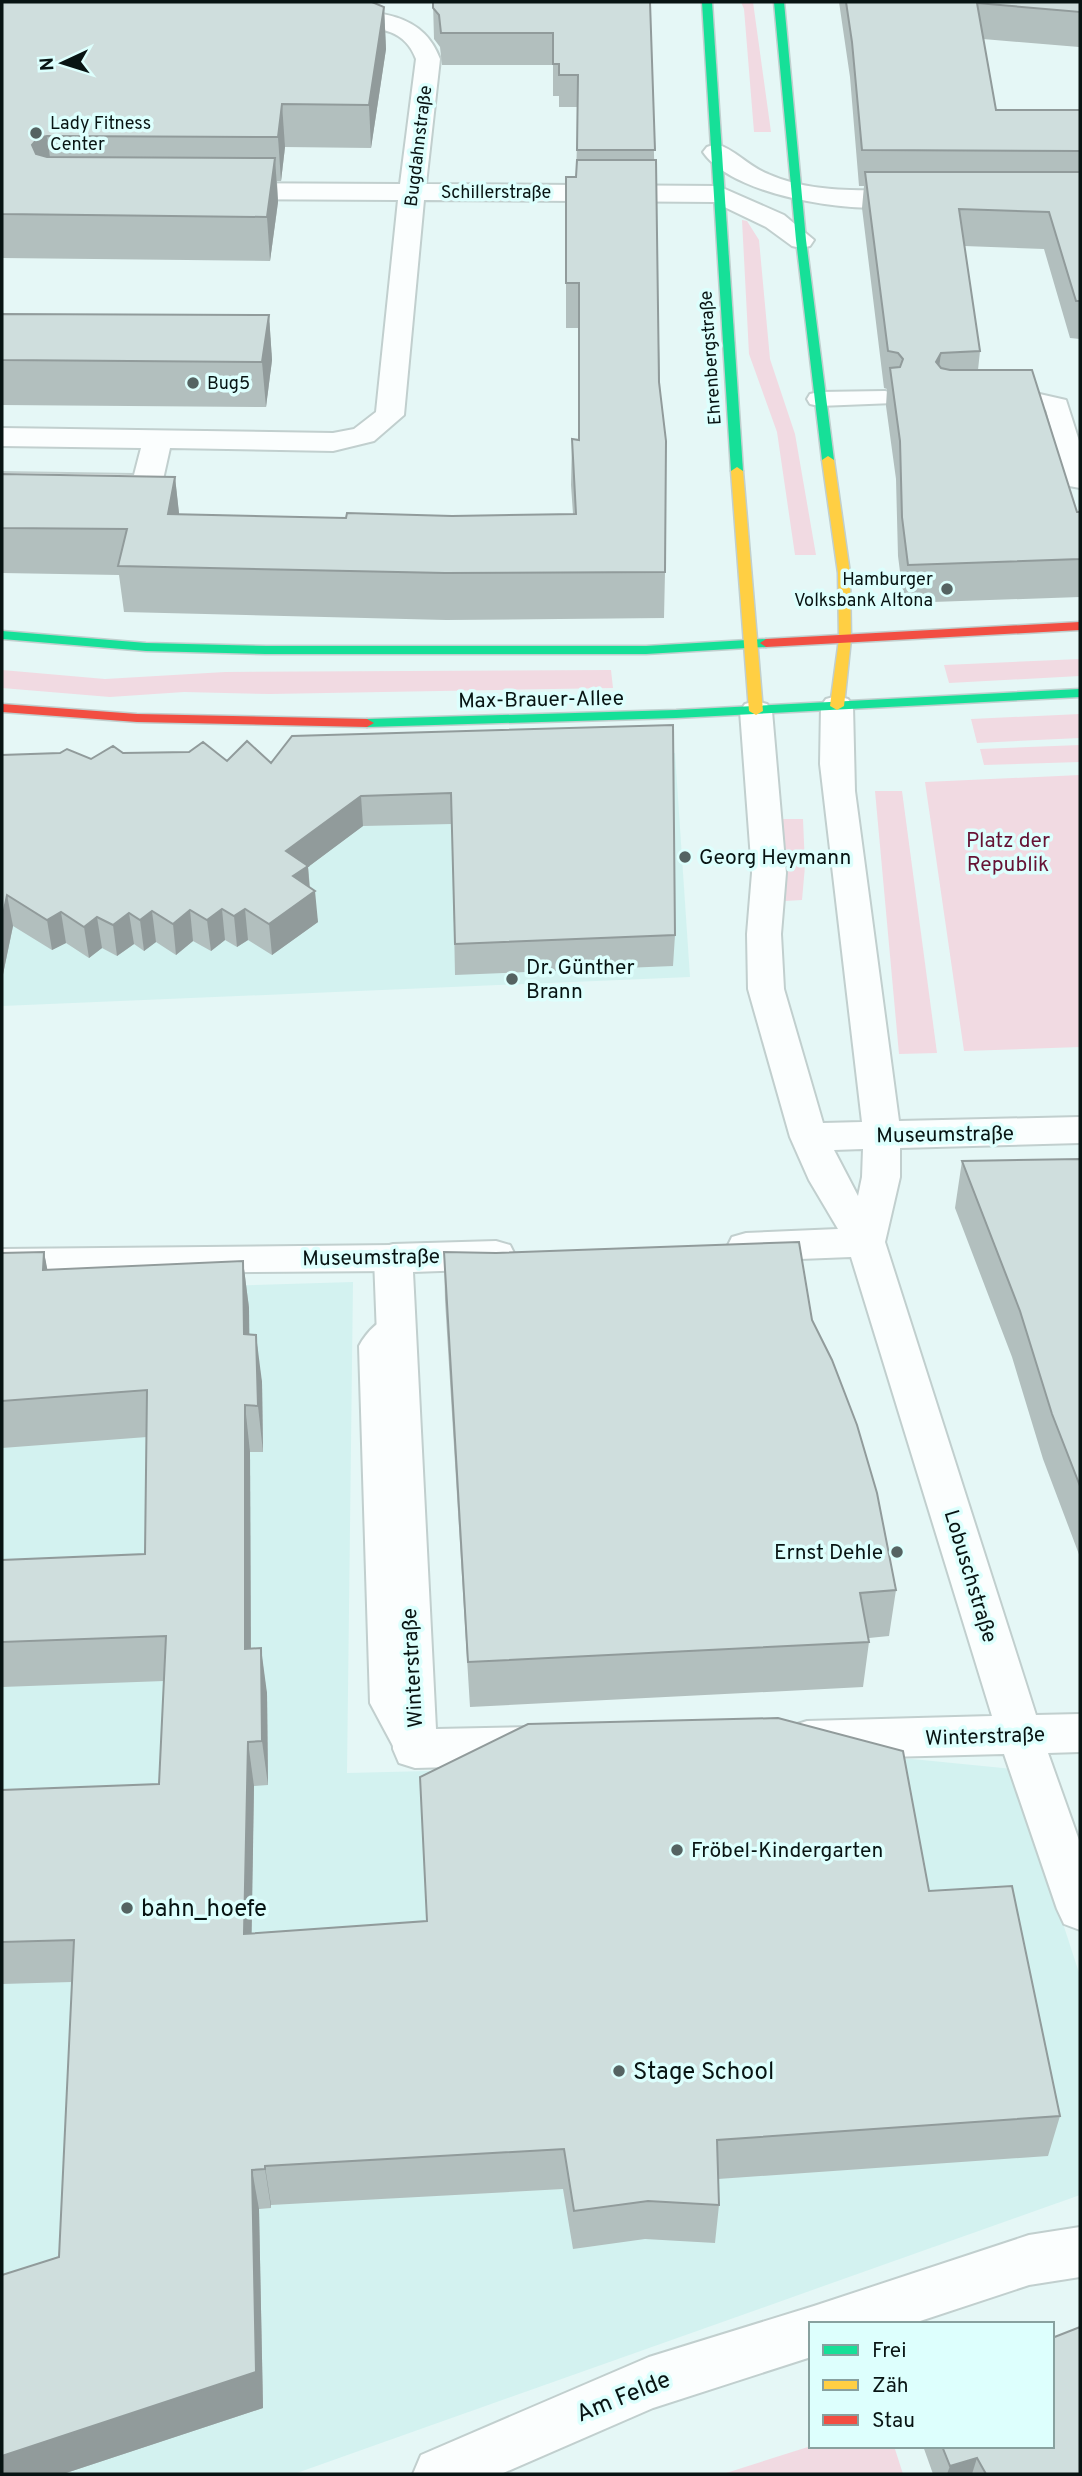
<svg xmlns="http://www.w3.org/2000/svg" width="1082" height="2476" viewBox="0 0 1082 2476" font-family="Overpass,sans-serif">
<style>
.built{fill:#d3f2f0}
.green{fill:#f1dae2}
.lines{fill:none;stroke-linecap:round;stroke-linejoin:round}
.lane-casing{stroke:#c1cfce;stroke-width:4}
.street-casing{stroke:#c1cfce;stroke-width:4}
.fast-casing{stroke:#c1cfce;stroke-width:3}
.slow-casing{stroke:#c1cfce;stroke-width:3}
.jam-casing{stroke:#c1cfce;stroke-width:3}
.lane{fill:#fbfefe;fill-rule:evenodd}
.street{fill:#fbfefe;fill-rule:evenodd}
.fast{fill:#16e098;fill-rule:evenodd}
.slow{fill:#ffcf43;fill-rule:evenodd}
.jam{fill:#f24e42;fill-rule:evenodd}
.wall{fill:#b2bfbe}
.shaded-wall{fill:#919b9b}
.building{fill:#cfdedd;stroke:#919b9b;stroke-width:2}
.poi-dot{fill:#556362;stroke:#ddfffd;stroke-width:2.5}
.labels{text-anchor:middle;stroke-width:7;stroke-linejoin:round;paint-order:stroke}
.far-poi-label{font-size:18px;fill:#081413;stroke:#ddfffd;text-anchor:start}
.far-street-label{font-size:18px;fill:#081413;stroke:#ddfffd}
.street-label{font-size:21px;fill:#081413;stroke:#ddfffd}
.park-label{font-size:21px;fill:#661234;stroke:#ddfffd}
.poi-label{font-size:21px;fill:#081413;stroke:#ddfffd;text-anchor:start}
.near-poi-label{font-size:24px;fill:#081413;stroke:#ddfffd;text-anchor:start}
.near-street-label{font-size:24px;fill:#081413;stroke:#ddfffd}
</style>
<rect width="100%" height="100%" fill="#e5f7f6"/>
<!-- built -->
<g class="built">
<path d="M675,753L690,977L2,1006V768Z"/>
<path d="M353,1282L347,1773L912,1759L1013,1769L1080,1976V2195L294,2474H2V1293Z"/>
</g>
<!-- green -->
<g class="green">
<path d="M741,2H753L771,132H754L744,9Z"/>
<path d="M742,220L747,221L759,240L770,359L795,434L816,555H795L777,432L749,354Z"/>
<path d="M1080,659V676L949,683L944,665Z"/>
<path d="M2,670L105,679L225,672L611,670L613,688L270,694L184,692L110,697L2,688Z"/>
<path d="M1080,714V738L977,743L971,719Z"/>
<path d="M1080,745V762L984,765L980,749Z"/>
<path d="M1080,775V1047L964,1051L925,782Z"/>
<path d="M875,791H902L937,1053L899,1054Z"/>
<path d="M779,819H803L805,866L802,900L785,901Z"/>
<path d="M811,2446H894L903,2474H723Z"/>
</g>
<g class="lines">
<defs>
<g id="lane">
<path d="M997,390H1022L1066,400L1080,444V488L1069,486L1065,481L1046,410L1022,404L988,402L985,397L988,392Z"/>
<path d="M885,391L894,393L897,398L894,403L819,406L810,404L807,399L810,394L819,392Z"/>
<path d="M393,1245L405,1249L410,1258L405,1267L393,1271L2,1274V1249Z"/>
<path d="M396,1314L408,1318L413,1327L408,1336L393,1350L408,1701L433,1747L428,1759L414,1764L400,1759L370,1703L359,1346C367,1331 380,1319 396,1314Z"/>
</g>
<g id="street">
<path d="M333,11C376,11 423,12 440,59L426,184L718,186L784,215L814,240L810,246L801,248L792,246L766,227L714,202L424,200L404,415L374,441L333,451L170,448L162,484L157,490L147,493L2,491V473L134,475L141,448L2,446V428L333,433L354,429L376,412L398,200L224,199L215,197L211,191L215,185L224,183L400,184L416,59C401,18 358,31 325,23L321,18L325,13Z"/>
<path d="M716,144C735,149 749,167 768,174C812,194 866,190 914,190L923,192L927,198L923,204C871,217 736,200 703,152L707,147Z"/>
<path d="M837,696L848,699L853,706L855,791L899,1121L1080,1117V1143L900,1148V1177L885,1242L1036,1715L1080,1714V1752L1048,1753L1080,1843V1930L1064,1924L1057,1909L1004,1754L807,1759L791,1754L785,1740L791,1726L807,1721L992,1716L851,1257L746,1261L732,1257L727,1247L732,1237L746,1233L838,1229L809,1180L790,1137L748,989L747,934L752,873L740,711L745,704L756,701L767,704L772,711L786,873L781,934L784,989L823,1123L862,1122L820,764L821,706L826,699ZM863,1149L862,1177L858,1196L834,1150Z"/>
<path d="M496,1241L510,1245L515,1255L510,1265L496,1269L413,1272L436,1729L533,1727L549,1732L555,1746L549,1760L533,1765L415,1768L399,1763L393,1749L374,1258L379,1248L393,1244Z"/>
<path d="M1080,2227V2277L1029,2285L911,2324H811V2357L653,2408L501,2474H413L421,2455L649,2357L814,2306L1029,2235Z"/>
</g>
<g id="fast">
<path d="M702,2H712L743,471L737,475L731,471Z"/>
<path d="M774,2H784L806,240L834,460L828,464L822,460L796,240Z"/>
<path d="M2,631L146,643L266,646H646L766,639L772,643L766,647L646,654H266L146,651L2,639Z"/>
<path d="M1080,689V697L676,718L367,727L360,723L367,719L676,710Z"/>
</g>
<g id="slow">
<path d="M828,456L834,460L850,573L851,639L844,706L837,710L830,706L839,639L838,573L822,460Z"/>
<path d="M737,467L743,471L763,711L756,715L749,711L731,471Z"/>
</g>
<g id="jam">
<path d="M1080,622V630L766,647L760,643L766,639Z"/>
<path d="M2,704L137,714L367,719L374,723L367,727L137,722L2,712Z"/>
</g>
</defs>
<!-- lane casing -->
<use href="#lane" class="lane-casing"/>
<!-- street casing -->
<use href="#street" class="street-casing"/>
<!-- fast casing -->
<use href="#fast" class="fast-casing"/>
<!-- slow casing -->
<use href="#slow" class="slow-casing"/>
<!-- jam casing -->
<use href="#jam" class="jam-casing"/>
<!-- lane -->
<use href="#lane" class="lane"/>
<!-- street -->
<use href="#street" class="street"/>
<!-- fast -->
<use href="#fast" class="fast"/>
<!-- slow -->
<use href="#slow" class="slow"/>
<!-- jam -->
<use href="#jam" class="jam"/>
</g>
<!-- wall -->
<g class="wall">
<path d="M2,2L384,7L386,49L371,148L285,147L281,181H277L278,202L270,261L2,258Z"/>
<path d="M433,2H650L665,572L664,618L446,620L124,612L119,575L2,573V474L175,477L179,514L346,518L573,514L571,485L572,439L579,440V328H566V177H576L578,107H559V96H553V65H442L440,47L434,39Z"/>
<path d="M839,2H1080V51L1079,47L983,39L996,110H1080V339L1070,338L1044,249L964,246L980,351L978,370L1077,512H1080V597L904,603L898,556L896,479L886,406L887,389L884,388L862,208L864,186H859L850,77Z"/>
<path d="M2,314L269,315L272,360L266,407L2,405Z"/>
<path d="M673,725L675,935L673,966L455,975L452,824L363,826L308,867L310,887L318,922L272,955L248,940L237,947L225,940L211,951L193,941L176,955L156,942L144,951L134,944L117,956L102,948L89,958L66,943L52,950L13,926L2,979V755L91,759L123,753L227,761L271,763Z"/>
<path d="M1080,1159V1557L1043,1459L1012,1357L955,1208L962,1161Z"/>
<path d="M44,1252L47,1270L243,1261L249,1308V1335L262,1382L263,1452H250L251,1649L267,1693L268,1785L254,1786L251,1933L929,1891L1060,2116L1048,2156L718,2179L719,2205L715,2243L645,2239L573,2249L563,2189L271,2205V2208L259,2209L263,2408L63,2474H2L59,2257L72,1982L2,1984V1790L159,1784L164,1681L2,1687V1560L145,1554L147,1437L2,1448V1253Z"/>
<path d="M444,1252L812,1320L896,1590L889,1636L869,1638V1642L863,1687L470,1707L445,1300Z"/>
<path d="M923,2446H1052L1080,2474H933Z"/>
</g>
<!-- shaded-wall -->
<g class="shaded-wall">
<path d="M384,7L386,49L371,148L369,105Z"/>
<path d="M282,104L285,147L281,181L278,137Z"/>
<path d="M47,136L53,179L43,181L32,145L38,138Z"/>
<path d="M275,158L278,202L270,261L267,217Z"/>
<path d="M269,315L272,360L266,407L262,362Z"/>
<path d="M941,353L936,390V362Z"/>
<path d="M175,477L180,522L168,514Z"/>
<path d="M361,796L363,826L308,867L310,894L315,891L318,922L272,955L269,924L286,851Z"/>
<path d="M7,895L13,926L2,979V920Z"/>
<path d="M222,909L225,940L211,951L207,920Z"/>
<path d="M245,909L248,940L237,947L234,916Z"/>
<path d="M190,910L193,941L176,955L173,924Z"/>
<path d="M152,911L156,942L144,951L140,920Z"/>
<path d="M61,912L66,943L52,950L47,920Z"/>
<path d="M129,913L134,944L117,956L113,925Z"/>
<path d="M97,917L102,948L89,958L84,927Z"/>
<path d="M44,1252L53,1299L43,1270Z"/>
<path d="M243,1261L249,1308L250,1381L244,1334Z"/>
<path d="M256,1335L262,1382L263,1452L258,1406Z"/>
<path d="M245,1405L250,1452L251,1694L245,1649Z"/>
<path d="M261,1648L267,1693L268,1785L262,1741Z"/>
<path d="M248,1742L254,1786L251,1976L244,1934Z"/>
<path d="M265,2166L271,2205V2208L265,2169Z"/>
<path d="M252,2170L259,2209L263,2408L63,2474H2V2456Z"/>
<path d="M977,2458L972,2474H947L950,2466Z"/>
</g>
<!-- building -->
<g class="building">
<path d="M2,2H372L384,7L369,105L282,104L278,137L47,136L38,138L32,145L36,154L47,157L275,158L267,217L2,214Z"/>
<path d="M433,2H650L655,150H577L578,75H559V64H553V33H441L439,15L433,8Z"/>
<path d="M846,2H1080V12L977,3L996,110H1080V151L862,150L852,42Z"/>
<path d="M577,160H656L659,382L666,441L665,572L445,573L118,566L127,529L2,528V474L175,477L168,514L346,518L347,513L452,516L576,514L572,439L579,440V283H566V177H576Z"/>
<path d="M865,172H1080V301H1076L1049,212L959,209L980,351L941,353L936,362L941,368L950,370H1032L1077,512H1080V559L908,565L902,517L900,441L890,368L900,367L903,359L898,353L888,351Z"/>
<path d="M2,314L269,315L262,362L2,360Z"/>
<path d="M673,725L675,935L455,944L451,793L361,796L286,851L308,866L293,876L315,891L269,924L245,909L234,916L222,909L207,920L190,910L173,924L152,911L140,920L129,913L113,925L97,917L84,927L61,912L47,920L7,895L2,920V755L60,753L67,749L91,759L113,746L123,753L189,752L203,742L227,761L247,741L271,763L292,736Z"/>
<path d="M1080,1159V1486L1052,1414L1020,1311L962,1161Z"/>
<path d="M799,1242L812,1320L832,1360L857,1425L877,1493L896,1590L860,1593L869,1642L468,1662L444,1252L496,1253Z"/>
<path d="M44,1252L43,1270L243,1261L244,1334L256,1335L258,1406L245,1405V1649L261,1648L262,1741L248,1742L244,1934L427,1921L420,1777L528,1724L778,1718L903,1751L929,1891L1012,1886L1060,2116L717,2140L719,2205L648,2201L574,2211L564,2149L265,2166V2169L252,2170L256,2372L2,2456V2275L59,2257L74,1940L2,1942V1790L159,1784L166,1636L2,1642V1560L145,1554L147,1390L2,1401V1253Z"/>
<path d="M1080,2327V2474H986L977,2458L950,2466L942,2446H1052V2338Z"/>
</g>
<!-- markers -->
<g class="poi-dot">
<circle cx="36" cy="133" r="7"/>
<circle cx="193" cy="383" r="7"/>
<circle cx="947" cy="589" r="7"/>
<circle cx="685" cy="857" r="7"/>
<circle cx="512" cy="979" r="7"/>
<circle cx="897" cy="1552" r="7"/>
<circle cx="677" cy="1850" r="7"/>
<circle cx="127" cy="1908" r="7"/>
<circle cx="619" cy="2071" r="7"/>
</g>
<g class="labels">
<!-- far-poi labels -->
<g class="far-poi-label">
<text x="50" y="129">Lady Fitness<tspan x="50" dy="21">Center</tspan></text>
<text x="207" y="389">Bug5</text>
<text x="933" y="585" text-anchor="end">Hamburger<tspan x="933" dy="21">Volksbank Altona</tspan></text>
</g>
<!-- far-street labels -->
<g class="far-street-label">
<text transform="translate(418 146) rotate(-83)" y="6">Bugdahnstraße</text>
<text x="496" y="198">Schillerstraße</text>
<text transform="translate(710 358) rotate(-94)" y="6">Ehrenbergstraße</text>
</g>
<!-- street labels -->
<g class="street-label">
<text transform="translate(541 699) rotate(-1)" y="7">Max-Brauer-Allee</text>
<text transform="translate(945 1134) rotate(-1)" y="7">Museumstraße</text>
<text transform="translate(371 1257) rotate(-1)" y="7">Museumstraße</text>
<text transform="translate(971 1576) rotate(73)" y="7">Lobuschstraße</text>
<text transform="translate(412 1668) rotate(-93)" y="7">Winterstraße</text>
<text transform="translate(985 1736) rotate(-2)" y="7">Winterstraße</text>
</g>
<!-- park labels -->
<g class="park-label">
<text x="1008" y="847">Platz der<tspan x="1008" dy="24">Republik</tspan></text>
</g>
<!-- poi labels -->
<g class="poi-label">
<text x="699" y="864">Georg Heymann</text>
<text x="526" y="974">Dr. Günther<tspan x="526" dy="24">Brann</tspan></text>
<text x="883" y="1559" text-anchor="end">Ernst Dehle</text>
<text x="691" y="1857">Fröbel-Kindergarten</text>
</g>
<!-- near-poi labels -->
<g class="near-poi-label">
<text x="141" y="1916">bahn_hoefe</text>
<text x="633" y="2079">Stage School</text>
</g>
<!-- near-street labels -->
<g class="near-street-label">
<text transform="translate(623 2396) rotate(-22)" y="8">Am Felde</text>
</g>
</g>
<!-- border -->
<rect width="1082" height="2476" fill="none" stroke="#081413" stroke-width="7"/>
<!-- legend -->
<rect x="809" y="2322" width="245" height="126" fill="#ddfffd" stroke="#88a19f" stroke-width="2"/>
<rect x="823" y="2345" width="35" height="10" fill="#16e098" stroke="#88a19f" stroke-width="2"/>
<text x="872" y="2357" font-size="21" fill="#081413">Frei</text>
<rect x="823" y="2380" width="35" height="10" fill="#ffcf43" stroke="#88a19f" stroke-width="2"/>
<text x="872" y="2392" font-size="21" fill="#081413">Zäh</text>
<rect x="823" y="2415" width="35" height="10" fill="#f24e42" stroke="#88a19f" stroke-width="2"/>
<text x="872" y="2427" font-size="21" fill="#081413">Stau</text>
<!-- north arrow -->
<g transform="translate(63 63) rotate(266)" stroke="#ddfffd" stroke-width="5" paint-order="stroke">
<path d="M0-5L12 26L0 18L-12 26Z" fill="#081413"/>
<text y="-10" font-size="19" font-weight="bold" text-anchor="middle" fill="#081413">N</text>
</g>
</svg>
